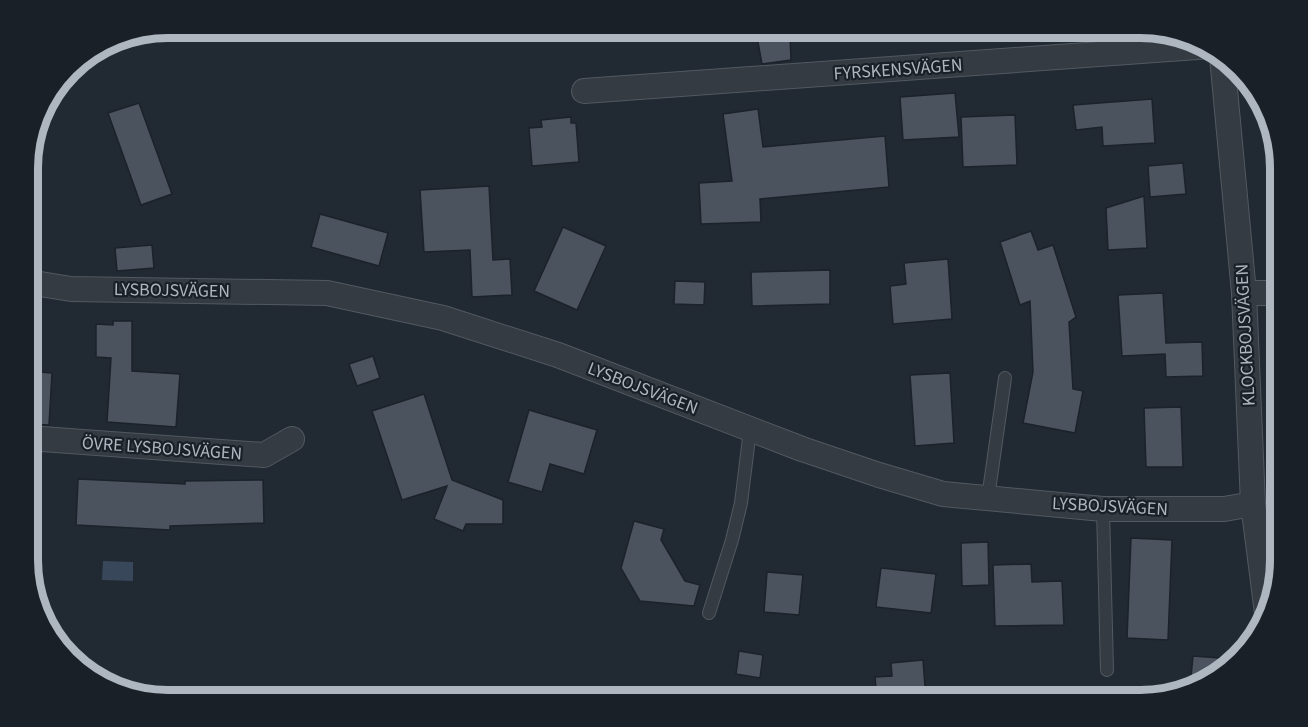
<svg xmlns="http://www.w3.org/2000/svg" width="1308" height="727" viewBox="0 0 1308 727" font-family="'Source Sans 3',sans-serif">
<style>
.green{fill:#293938}
.water{fill:#38475a}
.building{fill:#4a535e;stroke:#1c222a;stroke-width:1.5}
.lines{fill:none;stroke-linecap:round;stroke-linejoin:round}
.lane-casing{stroke:#525961;stroke-width:14}
.street-casing{stroke:#525961;stroke-width:26}
.lane{stroke:#343b43;stroke-width:12}
.street{stroke:#343b43;stroke-width:24}
.labels{text-anchor:middle;stroke-width:4.5;stroke-linejoin:round;paint-order:stroke}
.street-label{font-size:18px;fill:#aeb6c0;stroke:#1a2028}
.rim{fill:none;stroke:#aeb6c0;stroke-width:8}
</style>
<rect width="100%" height="100%" fill="#212932"/>
<!-- green -->
<path class="green" d="M1276,431L1281,434L1279,572L1274,543Z"/>
<!-- water -->
<path class="water" d="M103,561L133,562V581L102,580Z"/>
<!-- building -->
<g class="building">
<path d="M790,36L791,60L762,64L757,37Z"/>
<path d="M955,93L959,137L903,140L900,97Z"/>
<path d="M1152,99L1155,143L1103,146L1102,127L1076,130L1073,105Z"/>
<path d="M139,103L172,194L141,205L108,113Z"/>
<path d="M758,109L763,147L885,136L889,187L760,199L761,222L701,224L699,183L732,181L723,114Z"/>
<path d="M1015,115L1017,165L963,167L961,117Z"/>
<path d="M571,117V123H576L579,162L532,166L529,128L542,127L541,120Z"/>
<path d="M1183,163L1186,194L1150,197L1148,166Z"/>
<path d="M489,186L493,260L510,259L512,295L472,297L470,250L424,252L420,190Z"/>
<path d="M1144,196L1147,248L1108,250L1106,208Z"/>
<path d="M320,214L388,233L379,266L311,247Z"/>
<path d="M563,227L606,246L577,310L534,291Z"/>
<path d="M1031,231L1038,250L1053,245L1076,317L1069,322L1073,389L1083,391L1075,433L1023,423L1033,372L1030,301L1020,305L1000,242Z"/>
<path d="M152,245L154,268L117,271L115,248Z"/>
<path d="M948,259L952,319L893,324L890,286L906,284L904,263Z"/>
<path d="M830,270V304L752,306L751,272Z"/>
<path d="M675,281L705,282L704,305L674,304Z"/>
<path d="M1163,293L1166,343L1202,342L1203,376L1166,377L1165,354L1122,356L1118,295Z"/>
<path d="M113,321H132V371L180,374L176,427L107,422L111,358L96,357V324L113,325Z"/>
<path d="M373,356L380,378L357,386L349,364Z"/>
<path d="M28,371L52,373L49,425L28,424Z"/>
<path d="M950,373L954,443L915,446L910,375Z"/>
<path d="M424,394L452,480L503,500V524H466L463,531L434,519L447,486L402,500L372,411Z"/>
<path d="M1181,407L1183,467H1146L1144,408Z"/>
<path d="M529,410L597,430L584,474L550,464L542,492L508,482Z"/>
<path d="M78,479L185,484V481L263,480L264,523L170,526V530L76,525Z"/>
<path d="M634,521L664,529L661,540L685,581L700,585L694,606L640,601L621,568Z"/>
<path d="M1131,538L1172,540L1168,640L1127,638Z"/>
<path d="M988,542L989,585L962,586L961,543Z"/>
<path d="M1031,564L1032,582L1062,581L1064,625L995,626L993,565Z"/>
<path d="M881,568L936,574L931,613L876,607Z"/>
<path d="M767,572L803,575L799,615L764,612Z"/>
<path d="M739,651L763,655L760,678L736,674Z"/>
<path d="M1193,656L1233,659L1211,681L1190,687Z"/>
<path d="M923,660L926,700H877L875,677L892,676L891,663Z"/>
</g>
<g class="lines">
<defs>
<g id="lane">
<path d="M988,498L1005,378"/>
<path d="M1103,509L1107,670"/>
<path d="M709,613L732,540L741,503L750,430"/>
</g>
<g id="street">
<path d="M1222,57L1244,293L1253,504L1267,613"/>
<path d="M584,91L1211,46"/>
<path d="M28,282L71,289L327,293L443,318L558,355L802,449L879,475L943,494L1103,509H1224L1253,504"/>
<path d="M1244,293H1281"/>
<path d="M28,438L264,455L292,439"/>
</g>
</defs>
<!-- lane casing -->
<use href="#lane" class="lane-casing"/>
<!-- street casing -->
<use href="#street" class="street-casing"/>
<!-- lane -->
<use href="#lane" class="lane"/>
<!-- street -->
<use href="#street" class="street"/>
</g>
<g class="labels">
<!-- street labels -->
<g class="street-label">
<text transform="translate(898 69) rotate(-4)" y="6">FYRSKENSVÄGEN</text>
<text transform="translate(172 290) rotate(1)" y="6">LYSBOJSVÄGEN</text>
<text transform="translate(1245 335) rotate(-93)" y="6">KLOCKBOJSVÄGEN</text>
<text transform="translate(643 388) rotate(21)" y="6">LYSBOJSVÄGEN</text>
<text transform="translate(162 448) rotate(4)" y="6">ÖVRE LYSBOJSVÄGEN</text>
<text transform="translate(1110 506) rotate(3)" y="6">LYSBOJSVÄGEN</text>
</g>
</g>
<!-- crop -->
<path d="M0 0H1308V727H0ZM168 38H1140A130 130 0 0 1 1270 168V560A130 130 0 0 1 1140 690H168A130 130 0 0 1 38 560V168A130 130 0 0 1 168 38Z" fill="#1a2028" fill-rule="evenodd"/>
<path class="rim" d="M168 38H1140A130 130 0 0 1 1270 168V560A130 130 0 0 1 1140 690H168A130 130 0 0 1 38 560V168A130 130 0 0 1 168 38Z"/>
</svg>
